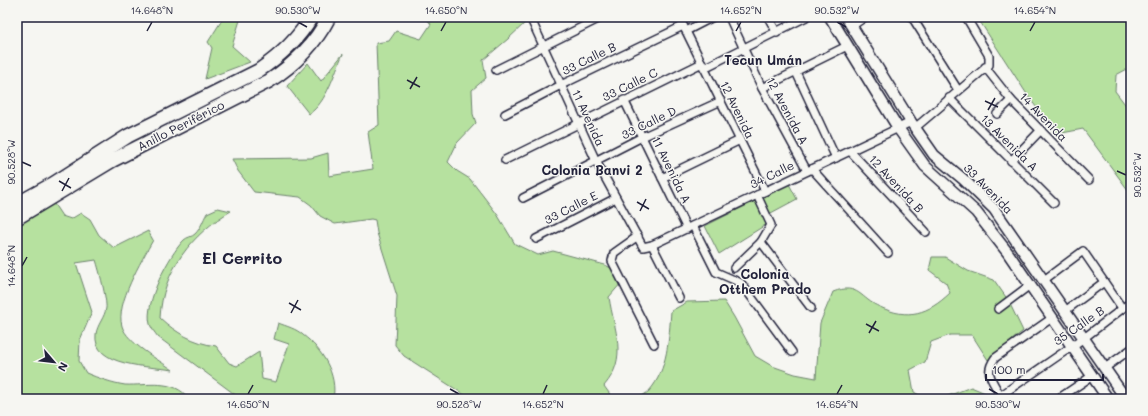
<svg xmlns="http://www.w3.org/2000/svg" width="1148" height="416" viewBox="0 0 1148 416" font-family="Mali,sans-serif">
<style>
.green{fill:#b6e19f;stroke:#6c826d}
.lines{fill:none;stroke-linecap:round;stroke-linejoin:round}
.street-casing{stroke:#22223b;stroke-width:10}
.secondary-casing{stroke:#22223b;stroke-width:13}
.highway-casing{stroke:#22223b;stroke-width:16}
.street{stroke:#f6f6f2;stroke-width:7}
.secondary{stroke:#f6f6f2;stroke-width:10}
.highway{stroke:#f6f6f2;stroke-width:13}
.ticks{fill:none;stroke:#22223b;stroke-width:1.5}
.labels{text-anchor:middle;stroke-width:3;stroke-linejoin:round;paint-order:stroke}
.street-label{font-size:12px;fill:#22223b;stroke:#f6f6f2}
.neighbourhood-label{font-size:13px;font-weight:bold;fill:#22223b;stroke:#f6f6f2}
.district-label{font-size:16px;font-weight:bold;fill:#22223b;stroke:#f6f6f2}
.neatline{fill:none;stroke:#22223b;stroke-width:1.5}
.ticks-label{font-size:10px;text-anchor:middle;fill:#22223b}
</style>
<rect width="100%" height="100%" fill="#f6f6f2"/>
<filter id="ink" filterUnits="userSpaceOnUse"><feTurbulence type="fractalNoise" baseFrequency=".025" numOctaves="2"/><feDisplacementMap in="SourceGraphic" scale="8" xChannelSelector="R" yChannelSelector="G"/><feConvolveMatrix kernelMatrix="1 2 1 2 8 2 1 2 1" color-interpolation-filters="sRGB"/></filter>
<g filter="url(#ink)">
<!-- green -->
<g class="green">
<path d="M221,17H241L232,46L250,62L205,79L212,48L208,42L222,20Z"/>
<path d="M425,17H521L525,23L508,39L483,60L486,78L472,90L473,114L476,123L457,143L448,162L457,171L470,179L497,214L515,244L538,255L553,251L605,265L621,273L622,282L609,297C614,331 629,357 604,386L612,397L618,399H471L404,356L395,345L397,296L377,233L375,220L371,219L335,224L320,216L311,205L300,197L254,192L238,171L232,159L311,158L328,153L329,176L373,169L368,132L379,125L376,43L389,41L396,31L421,39L431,24Z"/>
<path d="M977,17H1131V67L1116,75L1115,91L1131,112V194L1083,129L1057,134L1030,99Z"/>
<path d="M343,54C334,73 327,102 309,114L287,86L308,63L321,81Z"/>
<path d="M789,184L797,199L769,214L761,197Z"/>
<path d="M43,200L54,204L62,216L71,219L81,213L90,219L99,235L114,248L148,231L153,240C142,260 115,304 122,326C127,343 159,360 173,370C150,366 92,367 96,334C97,325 105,317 106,308C107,300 99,269 96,260L76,263L92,312L80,340L79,361L86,373C98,378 112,383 125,385C147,386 174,378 189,399H17V211Z"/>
<path d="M755,201L767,224L719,254L705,226Z"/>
<path d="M218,208L231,211C193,233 162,271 160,318C176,333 194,343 216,346L229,363L237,366L259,352L262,379L276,382L289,344L274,339L278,323C286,326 297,329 303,335C322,349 338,375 333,399H241L158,337C155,333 151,328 150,324C144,303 169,255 184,240C187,237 192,237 195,234C201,228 203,220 207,213Z"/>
<path d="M932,257H945L968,271L994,280L1008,300L1023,331L988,360L972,335H950L931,342L925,362L910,370L914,392L926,399H636C640,397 646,394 649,391C668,370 669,337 671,311L687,302L724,301L734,317L755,356L772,366L795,374L816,378L820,323L833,292C859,282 860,299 880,307C908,320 928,314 950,293L946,283L929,270Z"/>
<path d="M971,387L990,395L992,399H940Z"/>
</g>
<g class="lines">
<defs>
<g id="street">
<path d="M530,17L596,161L643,247L652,245L911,122"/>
<path d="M679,17L765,191"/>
<path d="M729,17L762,88L807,171"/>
<path d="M768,17L777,33"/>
<path d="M912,17L958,90"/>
<path d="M852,26L865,17"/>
<path d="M686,31L713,17"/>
<path d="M985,67L1011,100L1089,180"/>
<path d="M704,68L806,17"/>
<path d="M496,70L602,17"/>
<path d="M796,72L836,158"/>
<path d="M762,88L847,46"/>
<path d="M949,98L1054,203"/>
<path d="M624,100L687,229"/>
<path d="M505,114L561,85L683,26"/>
<path d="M997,114L1011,100"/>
<path d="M915,128L989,65V56L966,17"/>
<path d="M850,151L926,232"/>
<path d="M505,160L702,63"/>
<path d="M1011,161L1041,130"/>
<path d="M812,169L888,253"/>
<path d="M662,178L740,140"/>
<path d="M523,198L642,137L721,101"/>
<path d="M693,226L716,272L741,283L792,352"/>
<path d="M638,236L614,253L612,261L654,344"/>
<path d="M536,239L616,198"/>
<path d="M761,242L811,308"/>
<path d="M652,245L679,298"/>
<path d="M734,268L761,242L771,225L757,195"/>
<path d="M1044,280L1083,251L1122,308"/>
<path d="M998,309L1030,285"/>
<path d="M1065,311L1104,282"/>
<path d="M1105,368L1131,349"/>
<path d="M1000,396L1084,338L1131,302"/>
<path d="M1001,399C996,382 982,376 995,358L1052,318"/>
<path d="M1058,399L1092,376"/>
</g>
<g id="secondary">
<path d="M830,17L898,128L925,166L976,212L1008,253L1108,399"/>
<path d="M846,17L911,122L934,155L963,179L994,209L1126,399"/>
</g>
<g id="highway">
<path d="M17,204L53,184L128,136L258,71C280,56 298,40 311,17"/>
<path d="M17,218L113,160L269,81C294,65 315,44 329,17"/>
</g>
</defs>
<!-- street casing -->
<use href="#street" class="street-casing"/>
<!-- secondary casing -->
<use href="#secondary" class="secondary-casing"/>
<!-- highway casing -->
<use href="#highway" class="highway-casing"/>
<!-- street -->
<use href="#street" class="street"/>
<!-- secondary -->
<use href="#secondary" class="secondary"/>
<!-- highway -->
<use href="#highway" class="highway"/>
</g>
</g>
<!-- ticks -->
<path class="ticks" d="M298,22L307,27M837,22L846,27M147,31L152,22M441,31L446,22M736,31L741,22M1030,31L1035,22M407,80L420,87M410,89L417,77M985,101L998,107M988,110L995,98M22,162L31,166M1117,171L1126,175M59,181L71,188M62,191L69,178M637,202L649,209M640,211L646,199M22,266L27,257M289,303L301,310M291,313L298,300M866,324L879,331M869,333L876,321M450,389L459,394M989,389L998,394M248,394L253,385M543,394L547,385M837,394L842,385"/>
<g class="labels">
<!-- street labels -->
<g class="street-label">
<text transform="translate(589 59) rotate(-26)" y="4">33 Calle B</text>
<text transform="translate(630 85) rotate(-26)" y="4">33 Calle C</text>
<text transform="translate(737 110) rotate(64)" y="4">12 Avenida</text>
<text transform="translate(787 111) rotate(62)" y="4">12 Avenida A</text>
<text transform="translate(1043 117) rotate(46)" y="4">14 Avenida</text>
<text transform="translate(588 118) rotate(65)" y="4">11 Avenida</text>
<text transform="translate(649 123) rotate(-26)" y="4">33 Calle D</text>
<text transform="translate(181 126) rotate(-27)" y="4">Anillo Periférico</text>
<text transform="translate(1009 143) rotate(45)" y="4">13 Avenida A</text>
<text transform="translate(671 170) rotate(64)" y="4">11 Avenida A</text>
<text transform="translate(772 175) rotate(-26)" y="4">34 Calle</text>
<text transform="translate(896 184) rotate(47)" y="4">12 Avenida B</text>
<text transform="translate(988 189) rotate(46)" y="4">33 Avenida</text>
<text transform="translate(571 208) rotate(-27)" y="4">33 Calle E</text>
<text transform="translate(1079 326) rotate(-35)" y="4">35 Calle B</text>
</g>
<!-- neighbourhood labels -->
<g class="neighbourhood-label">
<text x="763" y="65">Tecun Umán</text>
<text x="592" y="175">Colonia Banvi 2</text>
<text x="765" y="279">Colonia<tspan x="765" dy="15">Otthem Prado</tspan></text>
</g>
<!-- district labels -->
<g class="district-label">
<text x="242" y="264">El Cerrito</text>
</g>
</g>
<!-- margin -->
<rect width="1148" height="416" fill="none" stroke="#f6f6f2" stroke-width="44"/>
<!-- north arrow -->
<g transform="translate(54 362) rotate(118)" stroke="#f6f6f2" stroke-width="3" paint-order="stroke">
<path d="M0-3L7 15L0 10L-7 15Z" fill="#22223b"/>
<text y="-6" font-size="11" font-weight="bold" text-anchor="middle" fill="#22223b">N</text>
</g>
<!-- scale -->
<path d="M986 374v6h117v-6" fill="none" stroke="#22223b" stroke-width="2"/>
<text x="992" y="374" font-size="12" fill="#22223b" stroke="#f6f6f2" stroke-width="3" paint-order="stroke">100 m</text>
<rect x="22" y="22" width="1104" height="372" class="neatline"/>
<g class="ticks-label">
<text x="152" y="14">14.648°N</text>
<text x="298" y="14">90.530°W</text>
<text x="446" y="14">14.650°N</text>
<text x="741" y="14">14.652°N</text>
<text x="837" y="14">90.532°W</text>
<text x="1035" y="14">14.654°N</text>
<text transform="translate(11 162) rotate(-90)" y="4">90.528°W</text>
<text transform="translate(1137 175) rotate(-90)" y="4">90.532°W</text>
<text transform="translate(11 266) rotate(-90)" y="4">14.648°N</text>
<text x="248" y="408">14.650°N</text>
<text x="459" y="408">90.528°W</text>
<text x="543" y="408">14.652°N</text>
<text x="837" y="408">14.654°N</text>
<text x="998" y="408">90.530°W</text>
</g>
</svg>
